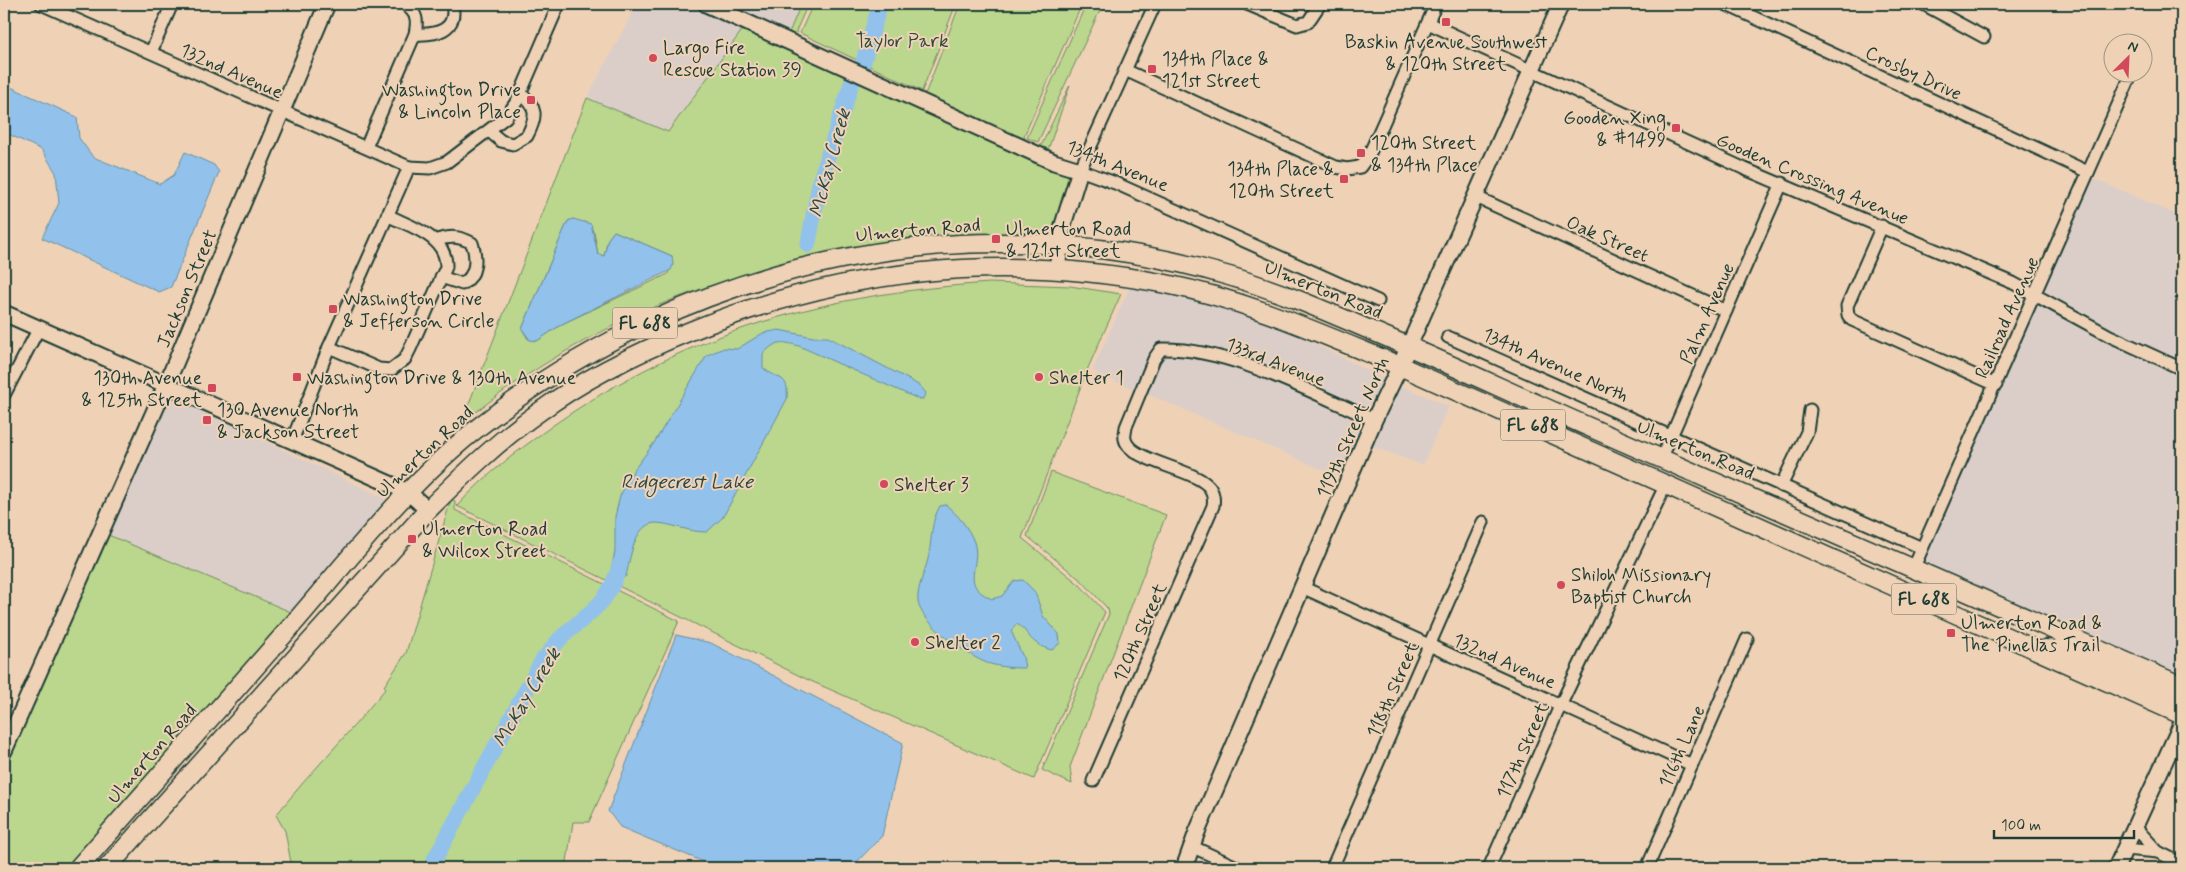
<svg xmlns="http://www.w3.org/2000/svg" width="2186" height="872" viewBox="0 0 2186 872" font-family="Mynerve,sans-serif">
<style>
.built{fill:#dbcec8}
.green{fill:#bbd68d;stroke:#6d8a60;fill-rule:evenodd}
.water{fill:#92c2eb;stroke:#648da2}
.lines{fill:none;stroke-linecap:round;stroke-linejoin:round}
.river{stroke:#92c2eb;stroke-width:16}
.street-casing{stroke:#1f3d34;stroke-width:15}
.secondary-casing{stroke:#1f3d34;stroke-width:19}
.primary-casing{stroke:#1f3d34;stroke-width:21}
.street{stroke:#efd2b6;stroke-width:11}
.secondary{stroke:#efd2b6;stroke-width:15}
.primary{stroke:#efd2b6;stroke-width:18}
.poi-dot{fill:#d1495b;stroke:#efd2b6;stroke-width:2}
.labels{text-anchor:middle;stroke-width:4;stroke-linejoin:round;paint-order:stroke}
.shield{fill:#efd2b6;stroke:#5d6a5b;stroke-width:1}
.shield-label{font-size:18px;font-weight:bold;fill:#1f3d34}
.park-label{font-size:19px;fill:#2f4c3d;stroke:#efd2b6}
.poi-label{font-size:19px;fill:#1f3d34;stroke:#efd2b6;text-anchor:start}
.street-label{font-size:19px;fill:#1f3d34;stroke:#efd2b6}
.water-label{font-size:20px;font-style:italic;fill:#2a4a46;stroke:#efd2b6}
</style>
<rect width="100%" height="100%" fill="#efd2b6"/>
<filter id="ink" filterUnits="userSpaceOnUse"><feTurbulence type="fractalNoise" baseFrequency=".02" numOctaves="2"/><feDisplacementMap in="SourceGraphic" scale="10" xChannelSelector="R" yChannelSelector="G"/><feConvolveMatrix kernelMatrix="1 2 1 2 8 2 1 2 1" color-interpolation-filters="sRGB"/></filter>
<g filter="url(#ink)">
<!-- built -->
<g class="built">
<path d="M637,4H693L784,45V47L743,30L668,132L587,98Z"/>
<path d="M719,4H801L788,35Z"/>
<path d="M2091,177L2182,217V363L2113,331L2042,292Z"/>
<path d="M1131,284L1165,290L1269,321L1388,380L1372,414L1226,354L1191,345L1160,342L1156,344L1136,390L1092,371Z"/>
<path d="M2037,302L2108,340L2182,375V680L1921,564Z"/>
<path d="M1163,354L1203,358L1223,364L1266,379L1367,423L1344,479L1145,393Z"/>
<path d="M1397,384L1449,406L1423,465L1370,446Z"/>
<path d="M170,396L387,499L291,612L106,534Z"/>
</g>
<!-- green -->
<g class="green">
<path d="M801,4H808L796,31L798,37L920,95L926,92L960,4H1082L1024,136L1026,142L1036,147L1042,144L1070,85L1047,153L788,35Z"/>
<path d="M813,4H956L922,91L800,33Z"/>
<path d="M1086,4H1103L1038,142L1027,138Z"/>
<path d="M743,29L1073,175L1057,234L1043,232C999,234 954,235 910,239C892,241 873,245 854,249C710,274 575,330 461,424L587,98L668,132ZM573,219L594,232L598,254L604,256L608,239L614,231L672,256L668,274L562,324L537,341L528,339L522,329L564,230L568,221Z"/>
<path d="M990,283L1070,286L1121,294L1088,368L1022,538L1080,585L1105,612L1034,779L804,678L457,506C486,474 520,449 555,424C690,330 828,293 990,283Z"/>
<path d="M1051,472L1166,515L1070,767L1072,784L1042,770L1109,614L1108,609L1083,582L1027,536Z"/>
<path d="M451,499L455,501V510L679,621L589,822H573L566,868H292L285,831L276,815C311,771 351,732 386,688L384,686L406,653Z"/>
<path d="M106,534L291,612L65,868H4V763Z"/>
</g>
<!-- water -->
<g class="water">
<path d="M4,84L77,117L79,138L93,157L160,184L174,175L185,152L214,165L219,172L171,287L159,292L42,238L59,203L56,173L42,150L4,132Z"/>
<path d="M573,219L591,224L598,254L604,256L608,239L614,231L672,256L673,265L671,270L562,324L537,341L530,340L522,329L564,230L568,221Z"/>
<path d="M779,330L813,337H828L906,378L920,386L926,393L922,400L916,398L799,346C781,341 777,340 763,354V368C779,381 789,374 787,399L723,517L707,532C688,532 673,524 657,523C634,522 630,560 626,576L614,584L610,574L615,552V517L620,496L633,471L654,443L707,355L724,348L737,349L763,333Z"/>
<path d="M946,505C957,514 969,528 974,542C982,567 958,584 992,599L1002,596L1014,581L1023,580L1035,592L1043,616L1059,634L1060,643L1052,650C1027,644 1029,629 1016,624L1011,631L1023,657L1025,668C1012,668 1000,667 987,663C968,656 921,623 918,602C916,588 927,568 929,554C932,537 931,521 940,506Z"/>
<path d="M676,635L711,643L903,743L882,836L851,868H718L620,827L608,811Z"/>
</g>
<g class="lines">
<!-- river -->
<g class="river">
<path d="M863,63L880,4"/>
<path d="M808,245L820,181L852,82"/>
<path d="M430,868L542,661C548,654 553,647 559,640C588,611 608,608 620,564"/>
</g>
<defs>
<g id="street">
<path d="M41,4L409,167"/>
<path d="M1155,4L1080,170L1115,183L1378,301"/>
<path d="M1247,4L1297,25L1308,22L1320,4"/>
<path d="M1725,4L2088,172"/>
<path d="M1923,4L1984,37"/>
<path d="M1428,23L1745,169L2013,283L2110,336L2182,369"/>
<path d="M415,34C436,35 458,31 452,4"/>
<path d="M151,52L172,4"/>
<path d="M1125,70L1336,167L1347,169L1360,167L1369,155L1436,4"/>
<path d="M489,131L501,141L513,144L527,136C537,117 538,107 520,93"/>
<path d="M366,147L415,34C418,19 417,14 405,4"/>
<path d="M1476,197L1726,311"/>
<path d="M1882,226L1847,306L1848,315L1852,320L1996,385"/>
<path d="M437,240C451,236 459,236 472,243C477,258 477,276 462,284L441,277"/>
<path d="M1448,337L1922,548"/>
<path d="M329,347L379,369L391,370L405,359L410,349L446,267C447,236 411,227 387,215"/>
<path d="M4,395L39,328"/>
<path d="M292,441L329,347L409,167L430,168L447,162L506,117L517,101L559,4"/>
<path d="M1662,457L1782,183"/>
<path d="M1781,486L1807,432L1810,410"/>
<path d="M1914,567L2129,80"/>
<path d="M1304,588L1692,765"/>
<path d="M1093,781L1213,506C1214,500 1214,494 1210,488C1196,468 1129,462 1125,439C1124,435 1126,430 1126,427L1154,359L1161,349C1229,347 1312,393 1374,420"/>
<path d="M2135,827L2158,852L2182,864"/>
<path d="M1193,847L1239,868"/>
<path d="M2125,849L2158,852"/>
<path d="M1332,868L1483,522"/>
<path d="M1489,868L1561,704L1666,484"/>
<path d="M1647,868L1747,639"/>
</g>
<g id="secondary">
<path d="M706,4L1054,162L1080,170L1063,225L1057,269"/>
<path d="M4,313L408,492L428,510"/>
<path d="M4,751L166,385L327,4"/>
<path d="M1184,868L1197,832L1374,420L1400,366L1561,4"/>
<path d="M2116,868L2182,723"/>
</g>
<g id="primary">
<path d="M2045,649C2059,650 2072,651 2086,657C2109,665 2162,698 2182,696"/>
<path d="M78,868C148,789 218,710 288,630C349,560 406,484 480,426C693,260 968,199 1229,276C1280,291 1328,312 1377,333C1448,363 1518,396 1589,427C1787,513 1985,599 2182,686"/>
<path d="M107,868L428,510C463,475 498,441 539,412C584,379 636,353 688,332C845,268 999,252 1166,284C1247,300 1324,335 1400,366L2182,715"/>
</g>
</defs>
<!-- street casing -->
<use href="#street" class="street-casing"/>
<!-- secondary casing -->
<use href="#secondary" class="secondary-casing"/>
<!-- primary casing -->
<use href="#primary" class="primary-casing"/>
<!-- street -->
<use href="#street" class="street"/>
<!-- secondary -->
<use href="#secondary" class="secondary"/>
<!-- primary -->
<use href="#primary" class="primary"/>
</g>
</g>
<!-- markers -->
<g class="poi-dot">
<rect x="1441" y="17" width="10" height="10" rx="2.5"/>
<circle cx="653" cy="58" r="5"/>
<rect x="1147" y="64" width="10" height="10" rx="2.5"/>
<rect x="526" y="95" width="10" height="10" rx="2.5"/>
<rect x="1671" y="123" width="10" height="10" rx="2.5"/>
<rect x="1356" y="148" width="10" height="10" rx="2.5"/>
<rect x="1339" y="174" width="10" height="10" rx="2.5"/>
<rect x="991" y="234" width="10" height="10" rx="2.5"/>
<rect x="328" y="304" width="10" height="10" rx="2.5"/>
<rect x="292" y="372" width="10" height="10" rx="2.5"/>
<circle cx="1039" cy="377" r="5"/>
<rect x="207" y="383" width="10" height="10" rx="2.5"/>
<rect x="202" y="415" width="10" height="10" rx="2.5"/>
<circle cx="884" cy="484" r="5"/>
<rect x="407" y="534" width="10" height="10" rx="2.5"/>
<circle cx="1561" cy="585" r="5"/>
<rect x="1946" y="628" width="10" height="10" rx="2.5"/>
<circle cx="915" cy="642" r="5"/>
</g>
<g class="labels">
<!-- shield labels -->
<g class="shield">
<rect x="612.5" y="307.5" width="65" height="31" rx="4"/>
<rect x="1500.5" y="409.5" width="65" height="31" rx="4"/>
<rect x="1891.5" y="583.5" width="65" height="31" rx="4"/>
</g>
<g class="shield-label">
<text x="645" y="329">FL 688</text>
<text x="1533" y="431">FL 688</text>
<text x="1924" y="605">FL 688</text>
</g>
<!-- park labels -->
<g class="park-label">
<text x="902" y="47">Taylor Park</text>
</g>
<!-- poi labels -->
<g class="poi-label">
<text x="1446" y="48" text-anchor="middle">Baskin Avenue Southwest<tspan x="1446" dy="22">&amp; 120th Street</tspan></text>
<text x="663" y="54">Largo Fire<tspan x="663" dy="22">Rescue Station 39</tspan></text>
<text x="1162" y="65">134th Place &amp;<tspan x="1162" dy="22">121st Street</tspan></text>
<text x="521" y="96" text-anchor="end">Washington Drive<tspan x="521" dy="22">&amp; Lincoln Place</tspan></text>
<text x="1666" y="124" text-anchor="end">Gooden Xing<tspan x="1666" dy="22">&amp; #1499</tspan></text>
<text x="1371" y="149">120th Street<tspan x="1371" dy="22">&amp; 134th Place</tspan></text>
<text x="1334" y="175" text-anchor="end">134th Place &amp;<tspan x="1334" dy="22">120th Street</tspan></text>
<text x="1006" y="235">Ulmerton Road<tspan x="1006" dy="22">&amp; 121st Street</tspan></text>
<text x="343" y="305">Washington Drive<tspan x="343" dy="22">&amp; Jefferson Circle</tspan></text>
<text x="202" y="384" text-anchor="end">130th Avenue<tspan x="202" dy="22">&amp; 125th Street</tspan></text>
<text x="307" y="384">Washington Drive &amp; 130th Avenue</text>
<text x="1049" y="384">Shelter 1</text>
<text x="217" y="416">130 Avenue North<tspan x="217" dy="22">&amp; Jackson Street</tspan></text>
<text x="894" y="491">Shelter 3</text>
<text x="422" y="535">Ulmerton Road<tspan x="422" dy="22">&amp; Wilcox Street</tspan></text>
<text x="1571" y="581">Shiloh Missionary<tspan x="1571" dy="22">Baptist Church</tspan></text>
<text x="1961" y="629">Ulmerton Road &amp;<tspan x="1961" dy="22">The Pinellas Trail</tspan></text>
<text x="925" y="649">Shelter 2</text>
</g>
<!-- street labels -->
<g class="street-label">
<text transform="translate(232 70) rotate(24)" y="7">132nd Avenue</text>
<text transform="translate(1914 72) rotate(25)" y="7">Crosby Drive</text>
<text transform="translate(1118 165) rotate(22)" y="7">134th Avenue</text>
<text transform="translate(1813 178) rotate(23)" y="7">Gooden Crossing Avenue</text>
<text transform="translate(918 229) rotate(-5)" y="7">Ulmerton Road</text>
<text transform="translate(1608 238) rotate(24)" y="7">Oak Street</text>
<text transform="translate(186 288) rotate(-67)" y="7">Jackson Street</text>
<text transform="translate(1324 289) rotate(22)" y="7">Ulmerton Road</text>
<text transform="translate(1706 313) rotate(-66)" y="7">Palm Avenue</text>
<text transform="translate(2006 317) rotate(-66)" y="7">Railroad Avenue</text>
<text transform="translate(1276 361) rotate(21)" y="7">133rd Avenue</text>
<text transform="translate(1556 364) rotate(24)" y="7">134th Avenue North</text>
<text transform="translate(1352 427) rotate(-66)" y="7">119th Street North</text>
<text transform="translate(1696 449) rotate(23)" y="7">Ulmerton Road</text>
<text transform="translate(424 451) rotate(-43)" y="7">Ulmerton Road</text>
<text transform="translate(1139 632) rotate(-66)" y="7">120th Street</text>
<text transform="translate(1505 660) rotate(24)" y="7">132nd Avenue</text>
<text transform="translate(1392 689) rotate(-66)" y="7">118th Street</text>
<text transform="translate(1681 746) rotate(-66)" y="7">116th Lane</text>
<text transform="translate(1522 750) rotate(-66)" y="7">117th Street</text>
<text transform="translate(151 753) rotate(-49)" y="7">Ulmerton Road</text>
</g>
<!-- water labels -->
<g class="water-label">
<text transform="translate(829 163) rotate(-75)" y="7">McKay Creek</text>
<text x="687" y="488">Ridgecrest Lake</text>
<text transform="translate(526 697) rotate(-59)" y="7">McKay Creek</text>
</g>
</g>
<!-- margin -->
<rect width="2186" height="872" fill="none" stroke="#efd2b6" stroke-width="20"/>
<rect x="10" y="10" width="2166" height="852" fill="none" stroke="#1f3d34" stroke-width="2" filter="url(#ink)"/>
<!-- north arrow -->
<g transform="translate(2128 58) rotate(24)"><circle r="24" fill="#efd2b6" stroke="#9c9682"/>
<path d="M0-4L9 19L0 12L-9 19Z" fill="#d1495b"/>
<text y="-8" font-size="14" font-weight="bold" text-anchor="middle" fill="#1f3d34">N</text>
</g>
<!-- scale -->
<path d="M1994 830v8h140v-8" fill="none" stroke="#1f3d34" stroke-width="2.5"/>
<text x="2001" y="830" font-size="15" fill="#1f3d34" stroke="#efd2b6" stroke-width="4" paint-order="stroke">100 m</text>
</svg>
